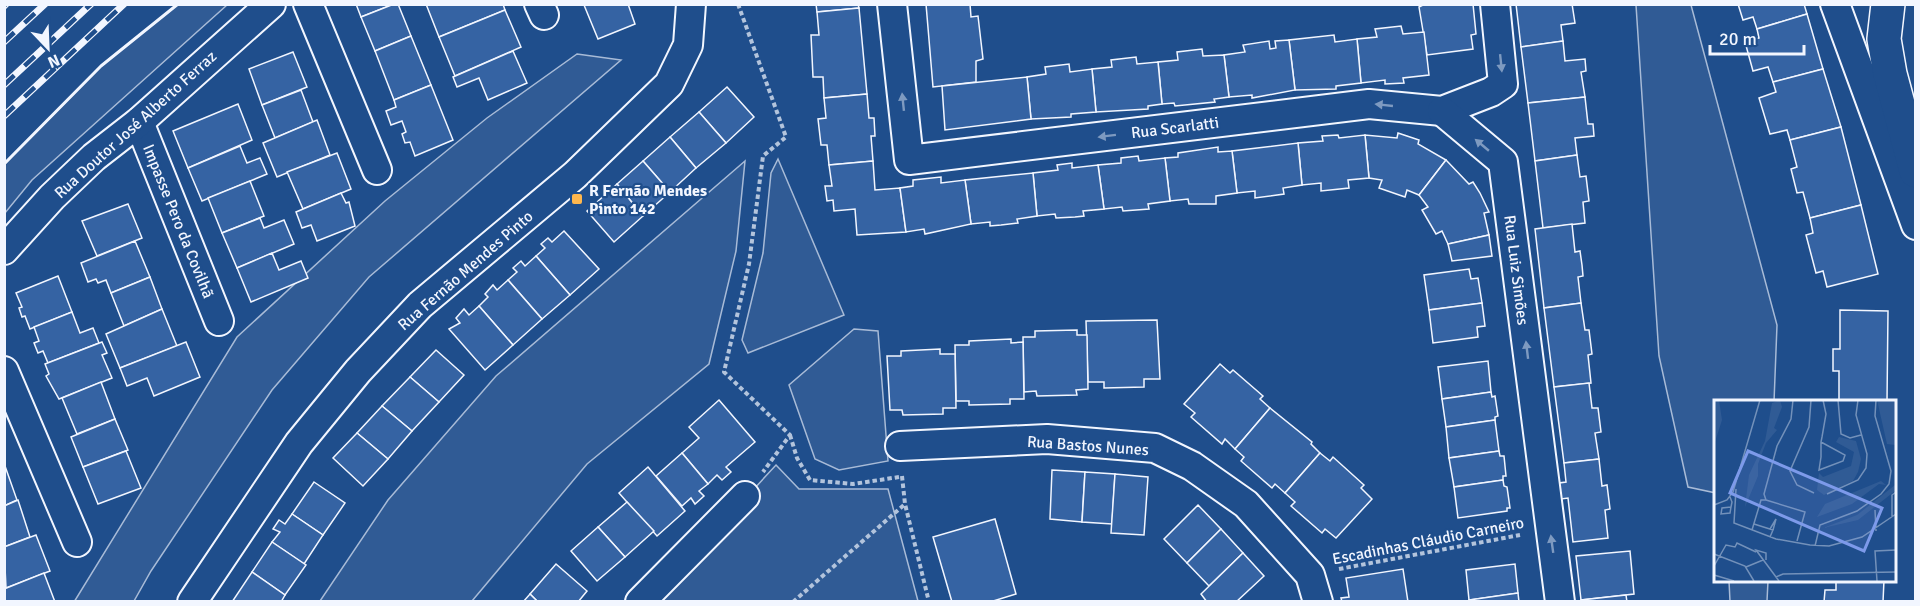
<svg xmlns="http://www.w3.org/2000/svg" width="1920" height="606" viewBox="0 0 1920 606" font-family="Signika,sans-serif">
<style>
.green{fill:#305b95;stroke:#a8bbd7;stroke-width:1.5}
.building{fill:#3563a3;stroke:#f2f6ff;stroke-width:1.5}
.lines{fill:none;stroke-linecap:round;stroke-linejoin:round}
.street-casing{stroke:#f2f6ff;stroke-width:32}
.primary-casing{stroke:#f2f6ff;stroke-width:36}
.path{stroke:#b3c4dc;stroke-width:4;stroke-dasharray:4.5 3;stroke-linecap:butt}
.street{stroke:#1f4e8c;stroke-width:28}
.primary{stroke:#1f4e8c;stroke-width:33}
.rail-casing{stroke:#f2f6ff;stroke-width:7}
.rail{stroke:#1f4e8c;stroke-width:4.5;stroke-dasharray:14;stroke-linecap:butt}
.wall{stroke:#f2f6ff;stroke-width:3}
.oneway{fill:#7e9ac0}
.poi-dot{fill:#ffb74d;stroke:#1f4e8c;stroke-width:2}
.labels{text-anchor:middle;stroke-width:4.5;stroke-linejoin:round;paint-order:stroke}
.street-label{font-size:16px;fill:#f2f6ff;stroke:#1f4e8c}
.poi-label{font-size:16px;font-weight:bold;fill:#f2f6ff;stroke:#1f4e8c;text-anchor:start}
.inset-road{fill:none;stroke:#7391ba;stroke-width:1.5}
.view{fill:#7d9aea;fill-opacity:0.15;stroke:#7d9aea;stroke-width:3}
.inset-edge{fill:none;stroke:#f2f6ff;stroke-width:3}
</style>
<rect width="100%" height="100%" fill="#1f4e8c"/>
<!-- green -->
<g class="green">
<path d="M178,4L227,5L32,180L5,213V164L101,66Z"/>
<path d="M1636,5H1691L1777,325L1774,402H1716V493L1688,487L1659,356Z"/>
<path d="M577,54L621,60L369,277L272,390L151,571L134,601L74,602L237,337L385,201L487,118Z"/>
<path d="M778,159L844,315L748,353L742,340L763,253L771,173Z"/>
<path d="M745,161L736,251L709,364L587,464L472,601H320L388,500L496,376Z"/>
<path d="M854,329L878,331L888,461L839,470L815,459L789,385Z"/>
<path d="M776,465L799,489H888L918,601L650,602Z"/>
<path d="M1729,581H1768L1767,601H1730Z"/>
</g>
<!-- building -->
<g class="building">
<path d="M356,4H394L361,17Z"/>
<path d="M394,4H398L411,36L375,51L361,17Z"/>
<path d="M426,4H503L505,10L439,37Z"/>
<path d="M628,4L635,24L598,39L584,5Z"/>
<path d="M816,4H858L859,8L817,12Z"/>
<path d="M926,4H970L971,17L978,16L983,59L976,61V82L933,87Z"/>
<path d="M1425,4H1473L1476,34L1471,35L1473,49L1427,55L1419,7Z"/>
<path d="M1516,4H1572L1575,23L1561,25L1563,41L1521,47Z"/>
<path d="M1738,4H1804L1807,14L1757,29L1753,17L1743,20Z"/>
<path d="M859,8L867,94L824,98L823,77H813L811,35H819L817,12Z"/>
<path d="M505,10L521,47L455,76L439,37Z"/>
<path d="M1807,14L1823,69L1773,82L1768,67L1753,71L1745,42L1759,38L1757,29Z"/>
<path d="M1401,26L1403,34L1424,32L1429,75L1403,78L1404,83L1385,84V80L1361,83L1357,39L1377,37L1375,29Z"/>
<path d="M1334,35L1335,42L1357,39L1361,83L1336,86V89L1295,90L1289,40Z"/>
<path d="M411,36L431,85L394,100L375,51Z"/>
<path d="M1289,40L1295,90L1252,98V95L1229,97L1224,55L1245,52L1243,45L1269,41L1270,49L1276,48L1275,41Z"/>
<path d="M1563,41L1565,61L1585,59L1586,71L1581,72L1585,97L1528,103L1521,47Z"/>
<path d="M1202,49L1203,56L1224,55L1229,97L1214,99L1215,102L1175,106L1174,103L1162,104L1158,62L1178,60L1177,52Z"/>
<path d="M513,51L527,83L488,100L479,78L457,87L453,77Z"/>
<path d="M293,52L307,87L262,105L249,69Z"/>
<path d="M1136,57L1137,64L1158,62L1162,104L1148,106V109L1096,112L1092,69L1112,67L1111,60Z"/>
<path d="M1069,64L1070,72L1092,69L1096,112L1071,114V117L1031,119L1027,77L1046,74L1045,67Z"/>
<path d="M1823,69L1841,127L1790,140L1787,130L1770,134L1759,98L1776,92L1773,82Z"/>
<path d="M1027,77L1031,119L945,130L942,86Z"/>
<path d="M431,85L453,140L415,156L410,142L405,143L402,134L406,132L402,121L391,125L386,111L396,107L394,100Z"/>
<path d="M727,87L754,117L726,143L699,112Z"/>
<path d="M301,90L313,122L275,138L262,105Z"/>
<path d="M867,94L869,118H874L875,136H871L873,161L829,165L827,145H821L818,119L826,118L824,98Z"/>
<path d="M1585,97L1588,124H1593L1594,136L1575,138L1577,155L1535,161L1528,103Z"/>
<path d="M238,104L252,140L188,168L173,131Z"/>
<path d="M699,112L726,143L696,168L670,137Z"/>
<path d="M317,120L330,155L277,177L263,143Z"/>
<path d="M1841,127L1861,205L1810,218L1803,192L1797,193L1791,169L1797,167L1790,140Z"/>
<path d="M1398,133L1419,140L1418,144L1446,160L1419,195L1407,190L1405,197L1379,188L1382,180L1369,178L1365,135L1397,138Z"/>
<path d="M1338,135L1339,138L1365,135L1369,178L1348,180L1349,188L1321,191V183L1302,185L1298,143L1323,141L1322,136Z"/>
<path d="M670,137L696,168L670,192L643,161Z"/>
<path d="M1298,143L1302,185L1283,188L1284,194L1255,198V191L1237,193L1232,151Z"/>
<path d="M240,146L247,163L260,158L267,174L202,201L188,168Z"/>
<path d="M1218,147V152L1232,151L1237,193L1216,196V204H1189L1188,199L1170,201L1165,158L1178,157V153Z"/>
<path d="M337,153L351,189L303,209L287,172Z"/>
<path d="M1577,155L1580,177L1586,176L1589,201L1583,202L1585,223L1543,228L1535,161Z"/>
<path d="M1138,156L1139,161L1165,158L1170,201L1148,204L1149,209L1123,211L1122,207L1104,209L1098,165L1121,163V158Z"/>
<path d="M1446,160L1469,184L1473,182L1480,193L1489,212L1484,213L1489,235L1448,244L1442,231L1436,234L1422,210L1428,207L1419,195Z"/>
<path d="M643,161L670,192L643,216L617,184Z"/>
<path d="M873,161L875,190L900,188L906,232L857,235L855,209L834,211L833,200L827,201L825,186H832L829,165Z"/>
<path d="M1072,163V168L1098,165L1104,209L1083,211L1084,216L1075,217L1056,218L1055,214L1037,216L1033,173L1058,170L1057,165Z"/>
<path d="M1033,173L1037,216L1017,219L1018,223L1001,225L990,226V222L971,224L965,180Z"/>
<path d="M941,177V183L965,180L971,224L925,234L924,229L906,232L900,188L913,186V180Z"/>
<path d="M250,181L264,216L222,233L208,198Z"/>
<path d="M617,184L643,216L614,242L587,211Z"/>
<path d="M341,193L346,203L349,202L355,226L317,241L311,225L302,228L296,212Z"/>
<path d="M128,204L142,238L97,256L82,221Z"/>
<path d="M1861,205L1878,274L1827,287L1823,271L1816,273L1806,235L1813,233L1810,218Z"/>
<path d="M260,218L264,228L284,220L294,244L237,268L222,233Z"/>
<path d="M1572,224L1575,252L1580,251L1582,265L1583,276L1578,277L1581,303L1544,308L1535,229Z"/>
<path d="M564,231L599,269L570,295L536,256L545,248L541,244L548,238L552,242Z"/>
<path d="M1489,235L1492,256L1452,261L1448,244Z"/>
<path d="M135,241L150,277L111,293L106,280L98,283L96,279L88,282L81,263Z"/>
<path d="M272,253L279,270L301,261L308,278L251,302L237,268Z"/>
<path d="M536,256L570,295L542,319L508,280L517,272L513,268L521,261L525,266Z"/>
<path d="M1469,269L1471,279L1478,278L1482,303L1429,310L1424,275Z"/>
<path d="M58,276L72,312L30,329L25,316L22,317L19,308L22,307L16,293Z"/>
<path d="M150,277L162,309L124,326L111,293Z"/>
<path d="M508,280L542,319L513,345L479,306L488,297L485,294L493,285L497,290Z"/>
<path d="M1482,303L1485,326L1477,327L1478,337L1433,343L1429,310Z"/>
<path d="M1581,303L1585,330H1589L1592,354L1588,355L1591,383L1554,387L1544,308Z"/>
<path d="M479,306L513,345L485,370L449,329L460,323L456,318L464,309L469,315Z"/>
<path d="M162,309L177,346L120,368L106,334Z"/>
<path d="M1840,310L1888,311L1887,402H1839V371H1833V349H1840Z"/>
<path d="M72,312L80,333L93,328L99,343L48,363L43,351L38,353L34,343L39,341L34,327Z"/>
<path d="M1157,320L1160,379H1144V387L1104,388V382H1088L1086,321Z"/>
<path d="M1077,330V335H1087L1088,389L1076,390L1077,395L1037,396L1036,391L1024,392L1023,337H1035V331Z"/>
<path d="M1011,339V343L1023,342L1024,399H1010V404L969,405V401H956L955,345H969V341Z"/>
<path d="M102,342L107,353L102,355L112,378L59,399L46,376L49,374L45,364Z"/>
<path d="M186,342L200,377L154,396L147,378L127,386L120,368Z"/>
<path d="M940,349V354H955L956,408H943V414L903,415L902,410H890L887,356H901V351Z"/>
<path d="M436,350L464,375L439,402L410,377Z"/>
<path d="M1488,361L1491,392L1442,399L1438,367Z"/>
<path d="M1220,364L1230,373L1233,370L1263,396L1260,399L1270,408L1235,449L1225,439L1222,444L1191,417L1195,413L1184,404Z"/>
<path d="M410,377L439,402L412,431L382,406Z"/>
<path d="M101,382L115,419L77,434L62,398Z"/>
<path d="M1589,383L1592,408H1598L1601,432L1595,433L1599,459L1564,463L1554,387Z"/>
<path d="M1491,392L1492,397L1495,396L1498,416L1495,417V420L1446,427L1442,399Z"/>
<path d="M719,400L755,442L726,467L731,472L722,480L717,475L708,484L682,453L699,438L689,427Z"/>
<path d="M382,406L412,431L388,459L357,433Z"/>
<path d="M1270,408L1312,442L1311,444L1320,453L1285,493L1275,484L1272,488L1241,461L1244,457L1235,449Z"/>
<path d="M115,419L128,450L83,467L71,437Z"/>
<path d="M1495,420L1499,451L1449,458L1446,427Z"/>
<path d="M357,433L388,459L363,486L333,458Z"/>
<path d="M126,451L141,488L98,504L83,467Z"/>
<path d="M1499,451L1500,456H1504L1506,476H1503V480L1454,487L1449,458Z"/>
<path d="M682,453L708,484L699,491L704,496L695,504L691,498L682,506L656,476Z"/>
<path d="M1320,453L1330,461L1333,457L1364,485L1361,488L1372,499L1336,538L1325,529L1322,533L1291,506L1295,502L1285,493Z"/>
<path d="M1599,459L1602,486L1607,485L1610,509L1605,510L1608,538L1573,542L1568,498L1561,499L1559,483L1566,482L1564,463Z"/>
<path d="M5,466L17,500L4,506V467Z"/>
<path d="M648,467L685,511L657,536L619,493Z"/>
<path d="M1052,470L1085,472L1082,522L1050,519Z"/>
<path d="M1085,472L1115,474L1112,524L1082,522Z"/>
<path d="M1115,474L1148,477L1144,535L1111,533Z"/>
<path d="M1503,480L1504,486L1507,487L1510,508H1507V511L1458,518L1454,487Z"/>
<path d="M314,482L345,503L323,535L292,514Z"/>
<path d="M18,500L30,537L4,547V506Z"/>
<path d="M627,502L654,531L625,557L598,527Z"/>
<path d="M1198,505L1221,529L1187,563L1164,539Z"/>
<path d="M292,514L323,535L304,564L272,542L280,532L273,529L279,520L285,524Z"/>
<path d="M995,519L1016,594L990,602H952L933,537Z"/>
<path d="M598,527L625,557L597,581L571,551Z"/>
<path d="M1221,529L1243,553L1209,586L1187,563Z"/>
<path d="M36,535L50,571L6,588L4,547Z"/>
<path d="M272,542L306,565L285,595L252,572Z"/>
<path d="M1630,551L1634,594L1581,600L1576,556Z"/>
<path d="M1243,553L1264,576L1236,602H1207L1201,594Z"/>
<path d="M556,564L587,591L578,602H538L530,594Z"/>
<path d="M1515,564L1518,593L1469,600L1466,570Z"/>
<path d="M1403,569L1408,602H1342L1341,598L1349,597L1346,578Z"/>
<path d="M252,572L285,595L281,602H232Z"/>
<path d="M44,573L55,602H4V589Z"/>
<path d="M1836,580H1884L1883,602H1824L1825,590H1836Z"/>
<path d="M1518,593L1519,602H1470L1469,600Z"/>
<path d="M530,594L538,602H523Z"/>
<path d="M1626,595L1627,602H1581V600Z"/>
</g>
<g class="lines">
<defs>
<g id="street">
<path d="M308,4L377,170"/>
<path d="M539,4L544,15"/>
<path d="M892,4L909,160L1369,104L1442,111L1491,92L1503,84L1495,4"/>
<path d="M1835,4L1916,225"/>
<path d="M1442,111L1503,162L1560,602"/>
<path d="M139,122L219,321"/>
<path d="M4,250L52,197L94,157L139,122L271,4"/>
<path d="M4,371L77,542"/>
<path d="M900,446L1047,439L1155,448L1192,466L1246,504L1310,575L1318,602"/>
<path d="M192,602L299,443L358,371L420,305L575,175L669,84L688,45L691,4"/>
<path d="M640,602L745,496"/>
</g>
<path id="primary" d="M1888,4L1884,39L1890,74L1916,171"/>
</defs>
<!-- street casing -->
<use href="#street" class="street-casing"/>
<!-- primary casing -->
<use href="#primary" class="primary-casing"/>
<!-- path -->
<g class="path">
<path d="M738,4L786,137L763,156L749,264L724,372L790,435L763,472"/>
<path d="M790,435L797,458L810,480L853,484L899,477"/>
<path d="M902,476L905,504L929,602"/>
<path d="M1339,569L1520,535"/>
<path d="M793,602L905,504"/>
</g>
<!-- street -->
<use href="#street" class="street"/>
<!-- primary -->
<use href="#primary" class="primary"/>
<defs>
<g id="rail">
<path d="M4,6L6,4"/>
<path d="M4,42L45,4"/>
<path d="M4,85L91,4"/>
<path d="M4,116L124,4"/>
</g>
</defs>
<!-- rail casing -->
<use href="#rail" class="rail-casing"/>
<!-- rail -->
<use href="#rail" class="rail"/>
<!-- wall -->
<path class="wall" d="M4,164L101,66L178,4"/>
</g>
<!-- one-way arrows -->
<defs><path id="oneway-solid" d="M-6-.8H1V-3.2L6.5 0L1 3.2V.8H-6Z" transform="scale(1.5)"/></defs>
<g class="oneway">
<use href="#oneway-solid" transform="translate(1501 63) rotate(84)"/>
<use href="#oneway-solid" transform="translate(903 102) rotate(-96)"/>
<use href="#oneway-solid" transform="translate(1384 105) rotate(-174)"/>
<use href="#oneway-solid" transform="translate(1107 136) rotate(173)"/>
<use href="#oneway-solid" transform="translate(1482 145) rotate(-140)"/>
<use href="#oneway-solid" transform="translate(1527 350) rotate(-97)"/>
<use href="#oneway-solid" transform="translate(1552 544) rotate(-98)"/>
</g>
<!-- markers -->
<rect class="poi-dot" x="571" y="193" width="12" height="12" rx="3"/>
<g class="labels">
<!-- street labels -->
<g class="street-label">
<text transform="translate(135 124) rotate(-42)" y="6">Rua Doutor José Alberto Ferraz</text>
<text transform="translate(1175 127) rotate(-7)" y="6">Rua Scarlatti</text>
<text transform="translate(179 221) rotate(68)" y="6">Impasse Pero da Covilhã</text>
<text transform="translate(465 270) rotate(-41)" y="6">Rua Fernão Mendes Pinto</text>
<text transform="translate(1517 270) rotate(83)" y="6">Rua Luiz Simões</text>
<text transform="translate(1088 445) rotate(4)" y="6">Rua Bastos Nunes</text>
<text transform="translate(1428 540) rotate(-11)" y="6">Escadinhas Cláudio Carneiro</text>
</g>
<!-- poi labels -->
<g class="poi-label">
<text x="589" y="196">R Fernão Mendes<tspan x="589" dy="18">Pinto 142</tspan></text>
</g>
</g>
<!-- overview -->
<g transform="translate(1714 400)">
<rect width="182" height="182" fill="#1f4e8c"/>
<path d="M0,0H5L8,20L0,45ZM66,0L68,7L60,28L63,30L52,43L44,64V76L31,107L35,75L51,41L58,3ZM163,0H181V45L173,44ZM125,37L142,41L147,59L144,72L139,81L110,95L103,90L105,73L109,77L137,66L140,52L122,42ZM167,81L172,85L165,84L138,104L103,117L111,104ZM181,85V91L144,120L109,128L143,115Z" fill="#305b95"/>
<path class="inset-road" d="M97,0L95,27L76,71L83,85L100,93M124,0L127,34L136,38L147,35M107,42L131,55L129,61L105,70L107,57V42L108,37L112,14L109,0M22,89L20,123L62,139L96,145L115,146L148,137L182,114M113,94L144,80L152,68L153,54L142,15L144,0M16,97L18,102L17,107L16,113L7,114L8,108L17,107M52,100L50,94L63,46L77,19L79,0M52,100L91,112L83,141M0,105L13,100L19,92L46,0M161,110L162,131M178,117V95L182,92M40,124L59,130L56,137M56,129L62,119L59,130M38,130L47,100H52M101,146L106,125L143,111L167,94L175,84L177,71L161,16L162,0M0,154L31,166L40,181M52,160V153L42,150L65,181M0,166L12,145L21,147L23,143L42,152M32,167L49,160M0,175L20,181M62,177L69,174L182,172M163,181L161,151L182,150"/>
<path class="view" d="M34,51L168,108L150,151L16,93Z"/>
<rect width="182" height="182" class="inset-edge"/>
</g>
<!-- border -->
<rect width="1920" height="606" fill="none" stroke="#f2f6ff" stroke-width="12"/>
<!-- north arrow -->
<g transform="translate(48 48) rotate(157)" stroke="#1f4e8c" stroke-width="4.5" paint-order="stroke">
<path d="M0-4.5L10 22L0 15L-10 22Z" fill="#f2f6ff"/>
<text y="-9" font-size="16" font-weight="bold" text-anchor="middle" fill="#f2f6ff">N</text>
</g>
<!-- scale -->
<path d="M1710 45v9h94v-9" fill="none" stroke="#f2f6ff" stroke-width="3"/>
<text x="1719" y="45" font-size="18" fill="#f2f6ff" stroke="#1f4e8c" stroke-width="4.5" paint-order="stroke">20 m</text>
</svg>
